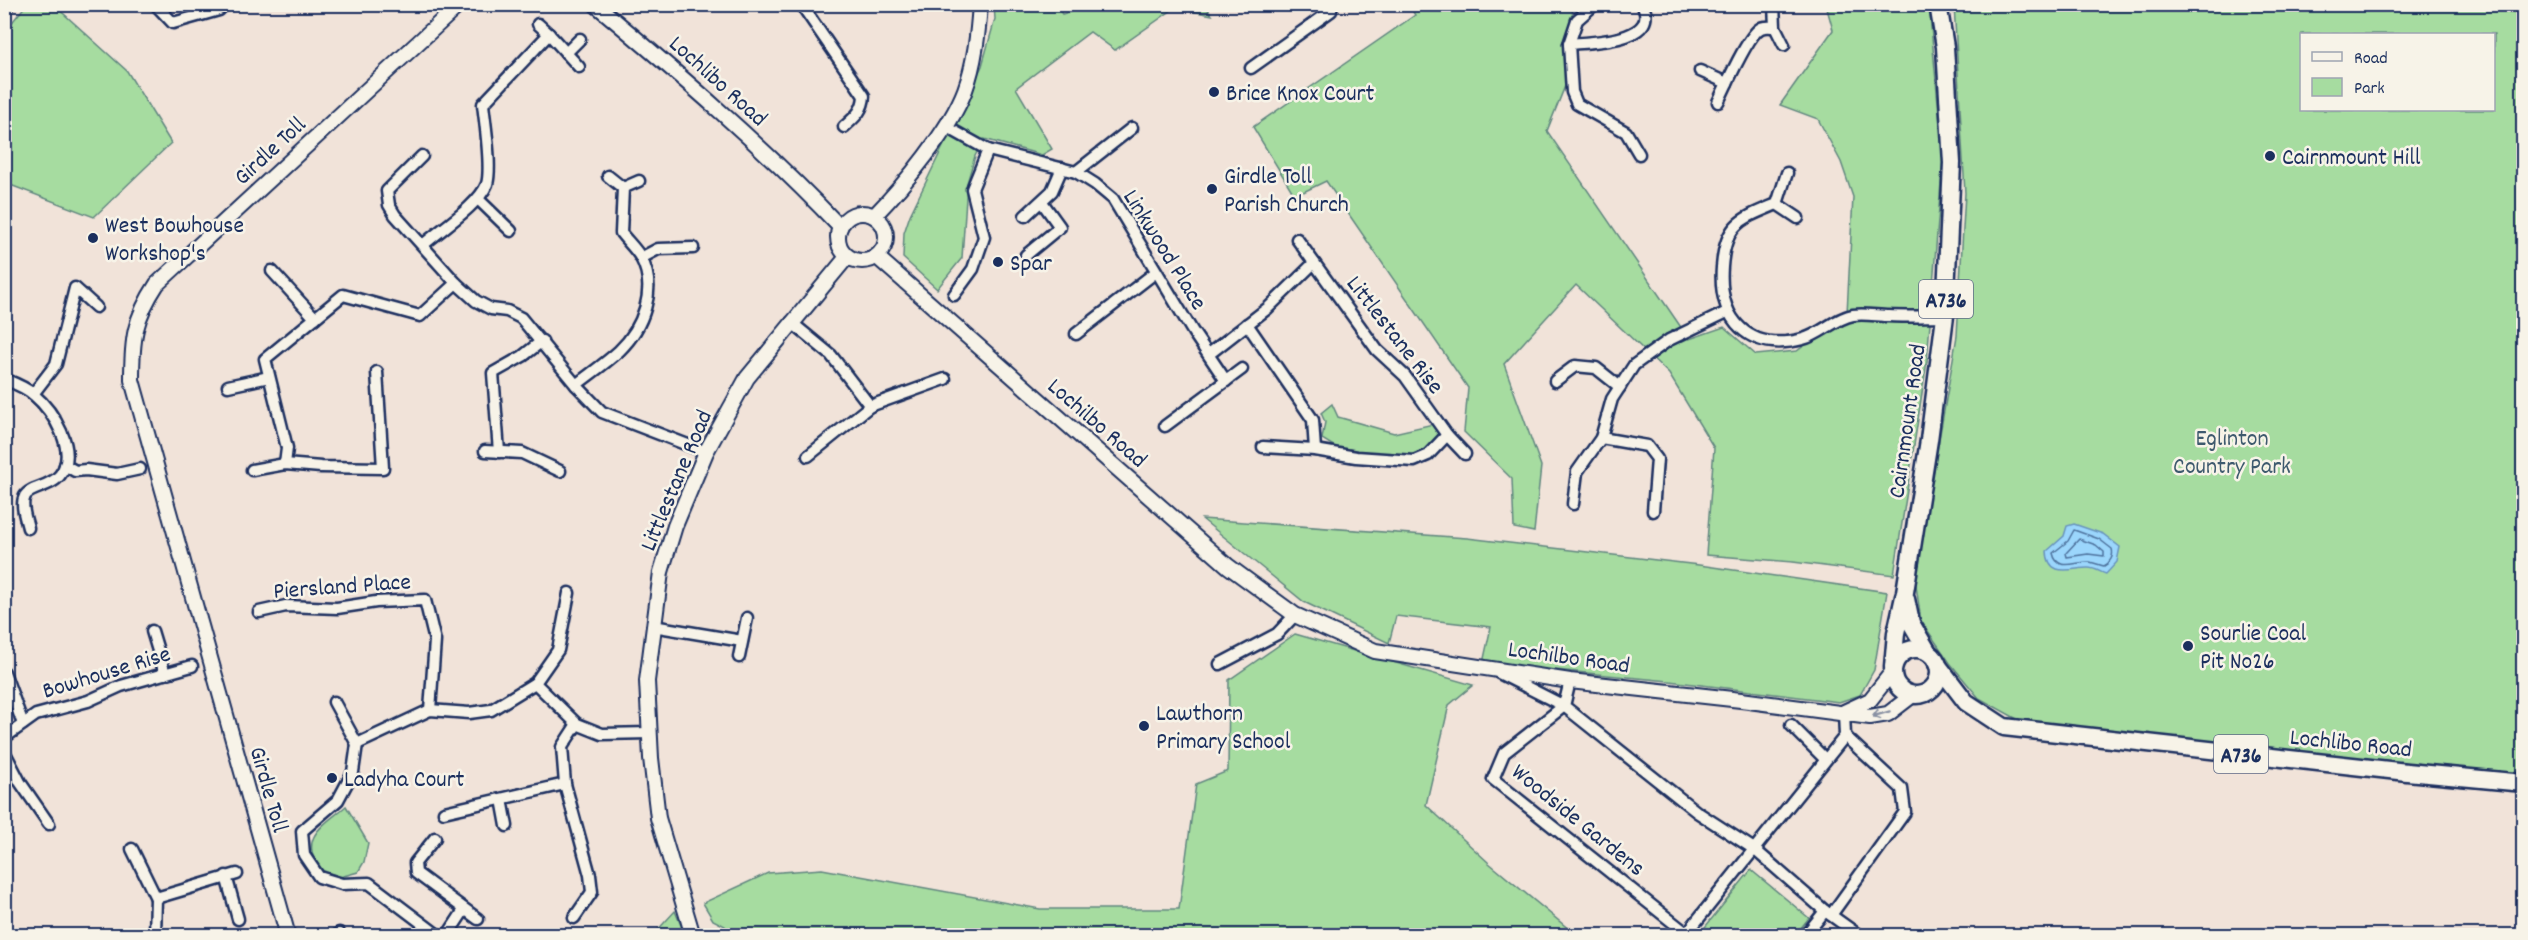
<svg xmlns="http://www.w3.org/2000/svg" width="2528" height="940" viewBox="0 0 2528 940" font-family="Dekko,sans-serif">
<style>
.green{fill:#a6dca0;stroke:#60867f;stroke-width:1.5;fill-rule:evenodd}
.water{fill:#9bd6fc;stroke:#6893bd;stroke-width:1.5}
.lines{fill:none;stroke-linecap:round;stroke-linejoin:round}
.shore{stroke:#4e729d;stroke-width:1.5}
.minor-casing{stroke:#1b2f5e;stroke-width:15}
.tertiary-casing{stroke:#1b2f5e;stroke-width:18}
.primary-casing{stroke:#1b2f5e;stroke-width:21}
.minor{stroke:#f7f3e8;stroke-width:10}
.tertiary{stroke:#f7f3e8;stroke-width:14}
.primary{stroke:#f7f3e8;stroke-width:16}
.oneway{stroke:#8991a3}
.poi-dot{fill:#1b2f5e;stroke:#f7f3e8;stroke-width:2}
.labels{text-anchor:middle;stroke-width:5;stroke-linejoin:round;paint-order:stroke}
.shield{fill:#f7f3e8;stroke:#5d6a87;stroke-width:1.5}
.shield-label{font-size:22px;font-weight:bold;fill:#1b2f5e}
.street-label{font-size:24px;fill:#1b2f5e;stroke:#f7f3e8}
.poi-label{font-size:24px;fill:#1b2f5e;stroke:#f7f3e8;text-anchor:start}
.park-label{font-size:24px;fill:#3e5a6e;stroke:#f7f3e8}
</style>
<rect width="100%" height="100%" fill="#f1e3d9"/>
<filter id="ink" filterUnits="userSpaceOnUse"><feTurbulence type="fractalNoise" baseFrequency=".0167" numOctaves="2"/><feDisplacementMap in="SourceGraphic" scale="12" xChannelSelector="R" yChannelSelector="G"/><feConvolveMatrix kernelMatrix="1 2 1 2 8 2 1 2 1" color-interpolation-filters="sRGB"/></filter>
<g filter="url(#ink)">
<!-- green -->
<g class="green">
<path d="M26,5H54L127,71L171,143L94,217L5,183V31Z"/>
<path d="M994,5H1056L1062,14L1092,5H1205L1212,15L1175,8L1115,50L1090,32L1016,88L1052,149L1042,155L984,139L975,156L967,183L962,258L937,289L903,258L904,233L910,215L982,66L995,19Z"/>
<path d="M1409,5H1572L1575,61L1547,131L1689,339L1724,327L1756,355L1797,351L1847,313L1853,197L1841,162L1818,119L1780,105L1833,30L1826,5H1929L1943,157L1927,361L1894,575L1793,562L1706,555L1714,448L1669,374L1576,285L1504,364L1541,466L1534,532L1514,528L1512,479L1464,432L1468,388L1326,181L1295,196L1253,127L1415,15Z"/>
<path d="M1954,5H2523V778L2026,724L1979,698L1950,663L1921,621L1915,578L1957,336L1965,193ZM2302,34H2494V110H2302Z"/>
<path d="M1332,404L1338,417L1394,433L1433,424L1439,433L1437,441L1417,457L1368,455L1340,450L1322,439L1325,422L1321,413Z"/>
<path d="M1202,519L1467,538L1699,565L1887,592L1874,670L1860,695L1839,702L1669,681L1483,663L1491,627L1396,616L1389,643L1304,602Z"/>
<path d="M1295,634L1473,685L1449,705L1426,805L1489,863L1576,935L729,936L725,926L713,920L703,903L768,873L822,869L1040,909H1179L1196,784L1228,771L1229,680Z"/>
<path d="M346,806L368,843L364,862L358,872L340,877L319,869C299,836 323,826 346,806Z"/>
<path d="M1751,870L1809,918L1795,935H1706L1701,932Z"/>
<path d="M675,911L685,935H653Z"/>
</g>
<!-- water -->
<path class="water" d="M2074,524L2103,534L2120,547L2117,562L2106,574C2100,572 2095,568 2088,568C2072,568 2048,579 2047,551L2064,536L2067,526Z"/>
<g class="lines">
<!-- shore -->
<g class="shore">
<path d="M2074,530L2099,539L2112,549C2114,556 2110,563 2104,566C2100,565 2095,563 2090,562C2077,561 2057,573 2053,553L2068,541Z"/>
<path d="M2079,539L2096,545L2104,552V556L2088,554L2067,557L2066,553Z"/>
</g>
<defs>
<g id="minor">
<path d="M155,4L173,23L219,10L225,4"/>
<path d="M801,4L864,96C863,111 855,117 844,127"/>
<path d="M1595,4L1577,20L1569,44L1572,92L1577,104L1626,132L1639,154"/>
<path d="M1774,4L1775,27L1784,45"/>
<path d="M4,10L9,4"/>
<path d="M538,24L549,34"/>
<path d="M1569,44C1590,42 1662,42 1642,4"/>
<path d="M566,53L580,39"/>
<path d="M1251,68L1331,11L1332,4"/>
<path d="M1700,71L1727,83"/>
<path d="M1718,102C1725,88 1748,34 1761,28C1765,26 1771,27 1775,27"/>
<path d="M945,126L988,150L1076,172L1095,184L1113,199L1193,332L1226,381"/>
<path d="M422,156L387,191L389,205L395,215L456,283L476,301L491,309L507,311L521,318L576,385L602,412L706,452"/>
<path d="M1076,172L1132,128"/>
<path d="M608,176L623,188"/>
<path d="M478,199L511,231"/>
<path d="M1777,204L1787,173"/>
<path d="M1025,216L1052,191L1062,168"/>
<path d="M1798,218L1777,204C1741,219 1725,223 1722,267C1718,320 1749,353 1803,339C1820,335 1835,318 1853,315C1864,313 1878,316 1889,316C1908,317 1926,316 1945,316"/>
<path d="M1297,239L1377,350L1405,376L1447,435L1465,454"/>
<path d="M423,245C441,229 479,205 487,184C492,167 485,123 483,104L549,34L579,67"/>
<path d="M1026,255L1060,227L1042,202"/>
<path d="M641,258L658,249L693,248"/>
<path d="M272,271L315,318"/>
<path d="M954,295L973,269L984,237L972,189L988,150"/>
<path d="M791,322L831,355L870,406L808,456"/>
<path d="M1247,324L1313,420L1315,450"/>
<path d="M1076,334L1156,272"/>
<path d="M1209,354L1268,308L1314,263"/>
<path d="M4,379C14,383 25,387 33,394C53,411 79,451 60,475C51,487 30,487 25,496C20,505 26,519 28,528"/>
<path d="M1555,381L1575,366L1596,368L1620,387"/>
<path d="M576,385C590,374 606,363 619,351C643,328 658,289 641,258C636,249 627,241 621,233L623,188L639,181"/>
<path d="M228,386L269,377"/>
<path d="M33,394L56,364L75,288L96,307"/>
<path d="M870,406L945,379"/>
<path d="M1165,426L1242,369"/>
<path d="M1601,438L1647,446L1657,459L1653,511"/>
<path d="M1263,447L1315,450L1356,457L1414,461L1428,455L1447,435"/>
<path d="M485,451L522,453L560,471"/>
<path d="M499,452L493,373L523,356L542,341"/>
<path d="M285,464L287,448L265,359L343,295L420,316L456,283"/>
<path d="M65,465L75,471L86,470L117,474L140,469"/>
<path d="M252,470L285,464L321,467L383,468L377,372"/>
<path d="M1573,504L1577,472L1601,438L1612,399L1634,365L1669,340L1727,312"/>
<path d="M259,612L286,606L337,608L376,602L425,600L435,641L430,710"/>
<path d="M653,626L742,641"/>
<path d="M152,631L165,674"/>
<path d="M739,657L747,618"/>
<path d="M1220,664L1277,634L1295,615"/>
<path d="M4,672L23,724"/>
<path d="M1499,673L1564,706L1504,753L1493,779L1690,936"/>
<path d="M1570,681L1564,706L1697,812L1754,849L1825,911L1860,936"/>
<path d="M535,683L577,724L602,734L650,733"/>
<path d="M334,702L357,744L353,772L338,800L302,831L304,855L319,877L342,884L369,883L439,936"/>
<path d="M1791,725L1825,759"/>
<path d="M4,738L36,715L88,701L121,686L192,666"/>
<path d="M357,744L430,710L469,713L491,710L535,683L558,650L569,593"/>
<path d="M4,751L20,782L49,824"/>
<path d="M502,799L507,826"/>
<path d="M444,812L565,784"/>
<path d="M435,838L415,863L416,873L478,919"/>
<path d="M132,849L156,898"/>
<path d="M226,876L238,919"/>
<path d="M1831,915L1905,812L1902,789L1845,736"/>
<path d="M574,918L592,892L590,875L565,784L562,747L577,724"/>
<path d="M339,933L340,936"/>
<path d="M1687,933L1845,736L1844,712"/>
<path d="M155,936L156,898L237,874"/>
<path d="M447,936L464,910"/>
<path d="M1805,936L1825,911"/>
</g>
<g id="tertiary">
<path d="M595,4C680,75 764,147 840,227"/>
<circle cx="862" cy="237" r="24"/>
<path d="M874,216C904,185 950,130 965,90C975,63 978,33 980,4"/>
<path d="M877,257L1228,566L1295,615L1375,651L1570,681L1741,700L1870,717L1888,714L1914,694"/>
<path d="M1844,712L1870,700L1893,671"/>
<path d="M288,936L132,380C132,339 134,319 157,284L460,4"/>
<path d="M693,936L658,818L651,758L647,681L661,572L675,526L706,452L747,378L847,257"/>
</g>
<g id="primary">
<path d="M1906,599L1911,623L1928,652"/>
<circle cx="1916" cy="672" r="23"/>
<path d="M1937,664L1966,702L2004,727L2407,772L2524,783"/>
<path d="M1893,667L1896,633L1905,592L1929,440L1945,316L1952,163L1945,47L1938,4"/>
</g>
</defs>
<!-- minor casing -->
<use href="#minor" class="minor-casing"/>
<!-- tertiary casing -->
<use href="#tertiary" class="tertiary-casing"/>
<!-- primary casing -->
<use href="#primary" class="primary-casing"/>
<!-- minor -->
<use href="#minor" class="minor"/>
<!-- tertiary -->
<use href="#tertiary" class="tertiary"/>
<!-- primary -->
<use href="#primary" class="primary"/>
</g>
<!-- one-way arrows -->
<defs><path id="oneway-shaft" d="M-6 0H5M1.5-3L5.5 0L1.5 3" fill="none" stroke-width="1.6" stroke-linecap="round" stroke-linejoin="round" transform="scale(1.5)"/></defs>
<use class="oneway" href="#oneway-shaft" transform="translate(1881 714) rotate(163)"/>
</g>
<!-- markers -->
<g class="poi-dot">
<circle cx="1214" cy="92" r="6"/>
<circle cx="2270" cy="156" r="6"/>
<circle cx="1212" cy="189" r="6"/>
<circle cx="93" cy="238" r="6"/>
<circle cx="998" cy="262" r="6"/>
<circle cx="2188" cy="646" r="6"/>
<circle cx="1144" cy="726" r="6"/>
<circle cx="332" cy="778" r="6"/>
</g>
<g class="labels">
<!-- shield labels -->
<g class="shield">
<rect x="1919" y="280" width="54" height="38" rx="4.5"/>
<rect x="2214" y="735" width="54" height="38" rx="4.5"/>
</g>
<g class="shield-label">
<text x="1946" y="307">A736</text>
<text x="2241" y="762">A736</text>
</g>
<!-- street labels -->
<g class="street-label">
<text transform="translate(719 80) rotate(42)" y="8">Lochlibo Road</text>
<text transform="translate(269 150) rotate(-43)" y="8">Girdle Toll</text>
<text transform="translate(1166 249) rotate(58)" y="8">Linkwood Place</text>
<text transform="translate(1396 334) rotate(52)" y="8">Littlestane Rise</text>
<text transform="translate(1906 421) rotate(-82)" y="8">Cairnmount Road</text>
<text transform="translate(1098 422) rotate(41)" y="8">Lochilbo Road</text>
<text transform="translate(675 480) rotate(-67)" y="8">Littlestane Road</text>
<text transform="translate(342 585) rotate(-4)" y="8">Piersland Place</text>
<text transform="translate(1569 656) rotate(8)" y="8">Lochilbo Road</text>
<text transform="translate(106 671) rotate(-17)" y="8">Bowhouse Rise</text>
<text transform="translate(2351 742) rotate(6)" y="8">Lochlibo Road</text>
<text transform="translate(270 789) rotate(74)" y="8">Girdle Toll</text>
<text transform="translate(1579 819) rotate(39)" y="8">Woodside Gardens</text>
</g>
<!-- poi labels -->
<g class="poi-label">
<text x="1226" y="100">Brice Knox Court</text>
<text x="2282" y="164">Cairnmount Hill</text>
<text x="1224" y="183">Girdle Toll<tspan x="1224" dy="28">Parish Church</tspan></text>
<text x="105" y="232">West Bowhouse<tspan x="105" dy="28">Workshop's</tspan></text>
<text x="1010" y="270">Spar</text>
<text x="2200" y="640">Sourlie Coal<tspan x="2200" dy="28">Pit No26</tspan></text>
<text x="1156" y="720">Lawthorn<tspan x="1156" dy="28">Primary School</tspan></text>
<text x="344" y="786">Ladyha Court</text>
</g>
<!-- park labels -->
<g class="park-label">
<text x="2232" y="445">Eglinton<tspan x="2232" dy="28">Country Park</tspan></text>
</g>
</g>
<!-- margin -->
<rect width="2528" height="940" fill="none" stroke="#f7f3e8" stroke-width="24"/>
<rect x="12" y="12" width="2504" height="916" fill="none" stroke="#1b2f5e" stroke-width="2" filter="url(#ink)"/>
<!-- legend -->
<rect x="2300" y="33" width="195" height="78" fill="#f7f3e8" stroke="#9fa5b1" stroke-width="1.5"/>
<rect x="2312" y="52" width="30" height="9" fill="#f7f3e8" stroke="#9fa5b1" stroke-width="1.5"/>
<text x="2354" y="63" font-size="18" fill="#1b2f5e">Road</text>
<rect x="2312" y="78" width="30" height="18" fill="#a6dca0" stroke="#9fa5b1" stroke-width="1.5"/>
<text x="2354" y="93" font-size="18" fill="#1b2f5e">Park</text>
</svg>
